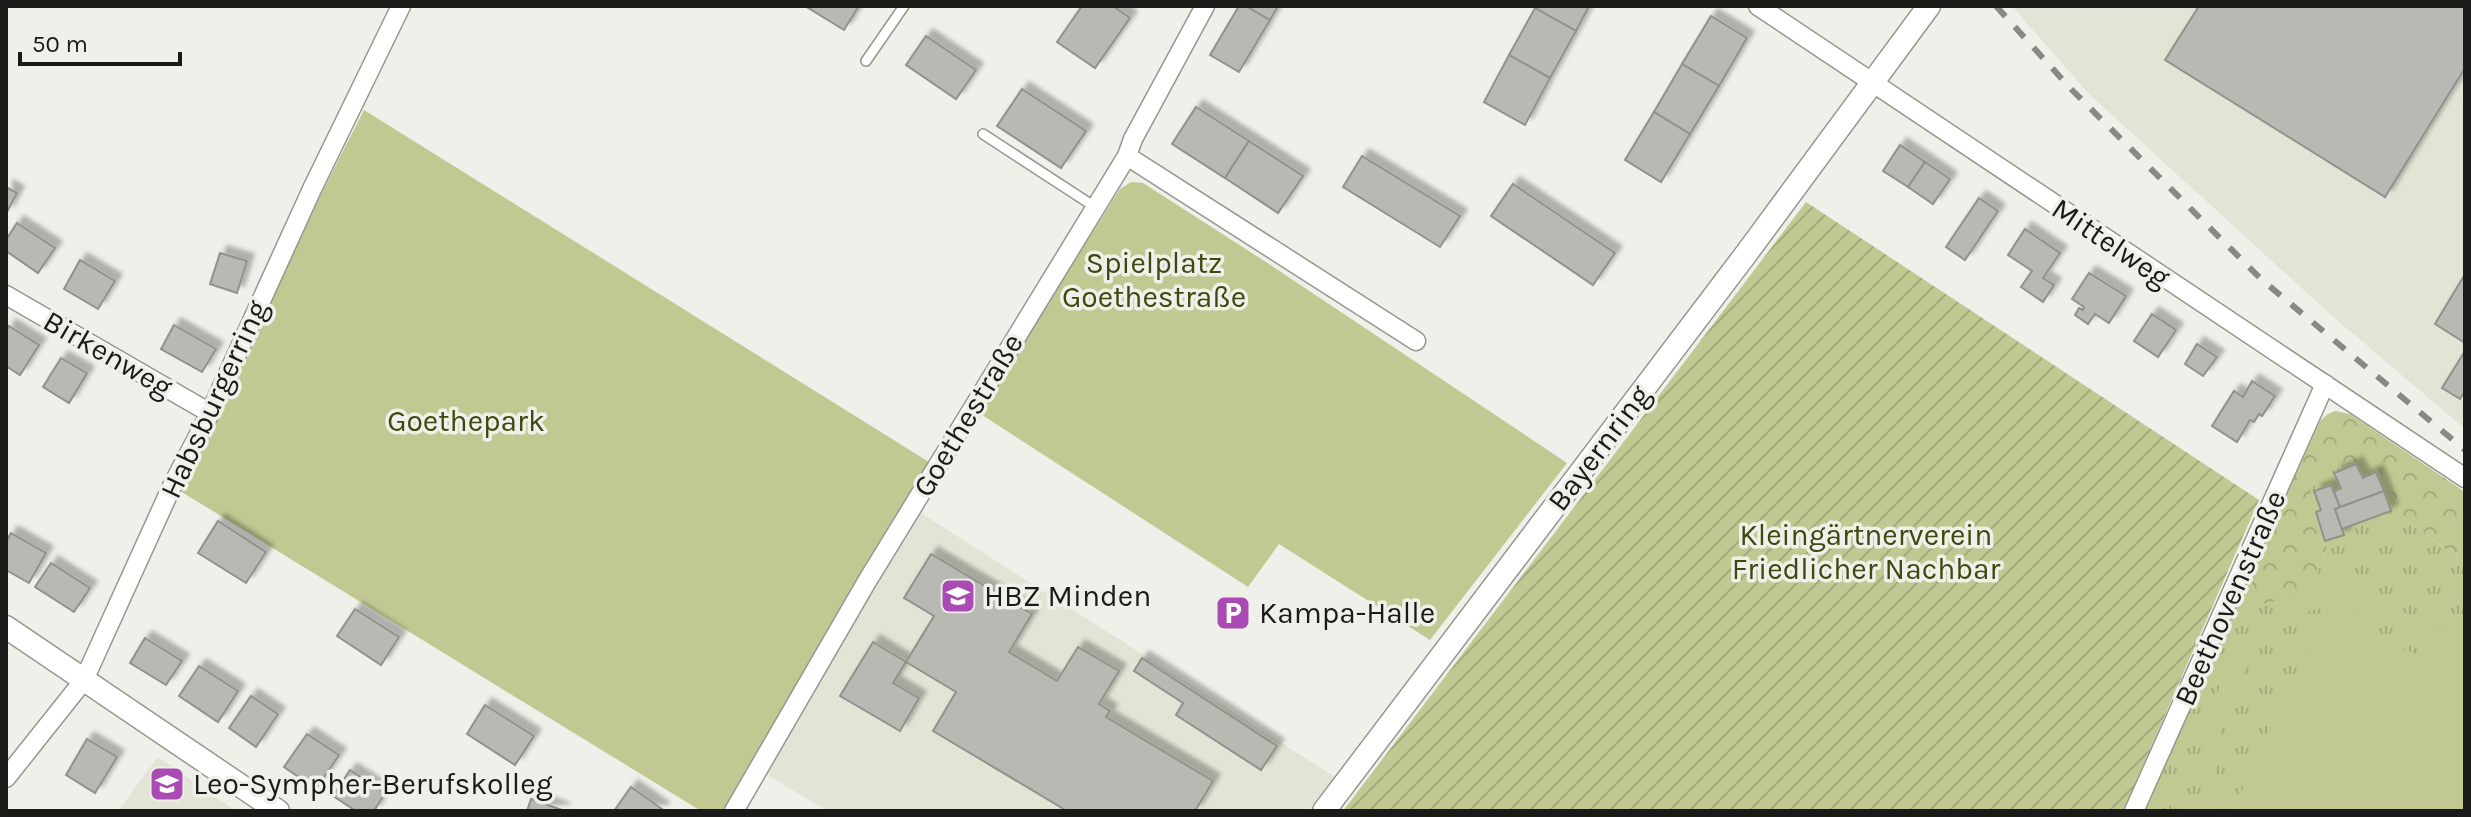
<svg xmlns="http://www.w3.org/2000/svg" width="2471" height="817" viewBox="0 0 2471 817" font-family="Karla,sans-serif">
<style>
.built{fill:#e2e4d6}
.grass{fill:url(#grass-tufts)}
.forest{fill:url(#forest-crowns)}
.park{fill:#c2c892}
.garden{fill:url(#garden-furrows)}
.building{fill:#b8b9b3;stroke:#91928c;stroke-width:2;filter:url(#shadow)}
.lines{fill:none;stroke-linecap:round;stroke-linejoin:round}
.service-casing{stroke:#969791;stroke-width:12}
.minor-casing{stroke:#969791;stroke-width:21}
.tertiary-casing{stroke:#969791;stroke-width:25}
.service{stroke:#fff;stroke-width:9}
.minor{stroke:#fff;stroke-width:18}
.tertiary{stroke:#fff;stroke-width:22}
.rail{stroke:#888984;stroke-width:6;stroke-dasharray:14 14;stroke-linecap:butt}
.labels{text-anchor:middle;stroke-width:7;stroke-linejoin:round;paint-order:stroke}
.street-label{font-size:30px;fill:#1a1b18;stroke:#eef0e9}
.park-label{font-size:30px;fill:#42470f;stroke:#eef0e9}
.poi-label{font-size:30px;fill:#1a1b18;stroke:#eef0e9;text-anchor:start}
</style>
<defs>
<pattern id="grass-tufts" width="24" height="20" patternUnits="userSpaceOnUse" patternTransform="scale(2)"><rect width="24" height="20" fill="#c2c892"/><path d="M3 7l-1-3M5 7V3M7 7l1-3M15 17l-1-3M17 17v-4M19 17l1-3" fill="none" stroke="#a6ab7d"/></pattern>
<pattern id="forest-crowns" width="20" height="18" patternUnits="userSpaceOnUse" patternTransform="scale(2)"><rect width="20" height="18" fill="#c2c892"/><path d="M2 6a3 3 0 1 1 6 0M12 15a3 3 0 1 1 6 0" fill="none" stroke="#a6ab7d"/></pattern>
<pattern id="garden-furrows" width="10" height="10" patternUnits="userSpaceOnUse" patternTransform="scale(2)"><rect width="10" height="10" fill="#c2c892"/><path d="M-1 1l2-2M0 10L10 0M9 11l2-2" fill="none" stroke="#a6ab7d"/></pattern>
<filter id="shadow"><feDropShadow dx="7" dy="-7" stdDeviation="2" flood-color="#0004"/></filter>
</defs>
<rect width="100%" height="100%" fill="#eef0e9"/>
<!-- built -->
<g class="built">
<path d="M2012,6H2465V429L2330,314L2089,94Z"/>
<path d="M916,510L1335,777L1308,811H827L763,772Z"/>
<path d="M158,757L236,811H118Z"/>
</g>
<!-- grass -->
<path class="grass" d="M2374,454L2404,519L2465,563V811H2143L2232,615L2312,587L2327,547L2305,480Z"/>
<!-- forest -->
<path class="forest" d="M2335,411L2350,414L2465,492V563L2404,519L2374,455L2306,480L2327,547L2312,588L2232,615L2320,421L2328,414Z"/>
<!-- park -->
<g class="park">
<path d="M364,110L929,462L724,811H701L172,486Z"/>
<path d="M1131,182L1143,183L1269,264L1567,463L1430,640L1279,544L1248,587L976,411L1048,303L1120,189Z"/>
<path d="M2323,575L2465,640V664C2431,648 2358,605 2324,608C2251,614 2195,750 2224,811H2208C2182,737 2234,617 2312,597Z"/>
<path d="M2325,612L2465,677V811H2232Z"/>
</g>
<!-- garden -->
<path class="garden" d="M1806,202L2259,500L2123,811H1343Z"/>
<!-- building -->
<g class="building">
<path d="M805,6H859L844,30Z"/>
<path d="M1082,6H1113L1130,18L1095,68L1057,42Z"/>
<path d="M1239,6H1246L1270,20L1239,72L1210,55Z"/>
<path d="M1246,6H1278L1270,20Z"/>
<path d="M1536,6H1589L1576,31L1535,8Z"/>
<path d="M2199,6H2465V68L2385,197L2165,60Z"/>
<path d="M1535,8L1576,31L1550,78L1509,55Z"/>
<path d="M1711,16L1747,38L1719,86L1682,64Z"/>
<path d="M926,36L976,70L956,99L906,65Z"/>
<path d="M1509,55L1550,78L1525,125L1484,102Z"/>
<path d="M1682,64L1719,86L1690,134L1654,112Z"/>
<path d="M1022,89L1086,131L1061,168L997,126Z"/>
<path d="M1196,107L1249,141L1225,178L1172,144Z"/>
<path d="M1654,112L1690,134L1661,182L1625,160Z"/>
<path d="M1249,141L1303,176L1278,213L1225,178Z"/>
<path d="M1900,145L1925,162L1908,187L1883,171Z"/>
<path d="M1362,156L1460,216L1440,247L1343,187Z"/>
<path d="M1925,162L1950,179L1933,204L1908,187Z"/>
<path d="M1513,184L1615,253L1593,285L1491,216Z"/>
<path d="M6,187L17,193L6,214Z"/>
<path d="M1979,198L1998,211L1965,260L1946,247Z"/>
<path d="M17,223L55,248L38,273L6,251V240Z"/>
<path d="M2025,229L2060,253L2043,278L2054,285L2043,302L2021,287L2032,271L2008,255Z"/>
<path d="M220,253L247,261L237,293L210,284Z"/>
<path d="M80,260L115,281L98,309L64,289Z"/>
<path d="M2089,273L2126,296L2109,323L2095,314L2088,324L2075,315L2079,308L2083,310L2084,307L2072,299Z"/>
<path d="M2465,274V343L2435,324Z"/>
<path d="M2152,314L2176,330L2158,357L2134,341Z"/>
<path d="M174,325L216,349L202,372L161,349Z"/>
<path d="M9,326L39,345L20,375L6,366V331Z"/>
<path d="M2197,344L2217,357L2203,376L2185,364Z"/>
<path d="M2465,351V391L2460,399L2442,388Z"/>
<path d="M61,358L87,373L69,403L43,387Z"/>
<path d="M2252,381L2275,396L2262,416L2259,414L2254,422L2250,420L2237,442L2212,426L2234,391L2243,397Z"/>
<path d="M2356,464L2363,478L2376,472L2384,491L2340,507L2334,492L2341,488L2334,473Z"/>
<path d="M2331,485L2340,507L2335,509L2344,535L2325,541L2316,512L2321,510L2314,491Z"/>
<path d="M2384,491L2391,511L2342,529L2335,509Z"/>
<path d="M218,521L266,552L246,583L198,553Z"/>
<path d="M11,533L46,553L29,583L6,570V542Z"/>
<path d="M931,554L1032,614L1009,652L1057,681L1078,647L1119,671L1099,704L1110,711L1106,717L1213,781L1195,811H1067L933,731L956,692L906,662L934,616L904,598Z"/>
<path d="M51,563L90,588L74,612L35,587Z"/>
<path d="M355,609L399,637L381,665L337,636Z"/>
<path d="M145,638L182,661L166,685L130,663Z"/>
<path d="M873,642L906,662L893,683L919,698L900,731L840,696Z"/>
<path d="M1142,658L1277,746L1261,770L1176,715L1183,703L1134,671Z"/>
<path d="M199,666L238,691L218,722L179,696Z"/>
<path d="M251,696L278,714L256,747L229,728Z"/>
<path d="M485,705L534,736L515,765L467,734Z"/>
<path d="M307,734L339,755L316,789L284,767Z"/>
<path d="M87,739L117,757L95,793L66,775Z"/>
<path d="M350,770L385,793L374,811H356L333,796Z"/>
<path d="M631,787L662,809L661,811H614Z"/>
<path d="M531,799L562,810V811H527Z"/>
</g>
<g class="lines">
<defs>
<g id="service">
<path d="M866,61L904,6"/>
<path d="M983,134L1095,207"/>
</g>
<g id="minor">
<path d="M1758,6L2465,478"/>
<path d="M1127,156L1416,341"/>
<path d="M6,295L210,413"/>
<path d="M6,778L84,680L172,486L210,413L312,189L401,6"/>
<path d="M734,811L866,583L1127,156L1133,139L1205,6"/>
<path d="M2134,811L2325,384"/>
</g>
<g id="tertiary">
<path d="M6,627L278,811"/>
<path d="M1324,811L1746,254L1929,6"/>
</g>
</defs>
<!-- service casing -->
<use href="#service" class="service-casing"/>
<!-- minor casing -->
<use href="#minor" class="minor-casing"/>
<!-- tertiary casing -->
<use href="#tertiary" class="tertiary-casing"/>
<!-- service -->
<use href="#service" class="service"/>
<!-- minor -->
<use href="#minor" class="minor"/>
<!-- tertiary -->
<use href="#tertiary" class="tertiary"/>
<!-- rail -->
<path class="rail" d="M1996,6L2072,90L2261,279L2465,450"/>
</g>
<!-- icons -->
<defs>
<symbol id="school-square" viewBox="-11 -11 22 22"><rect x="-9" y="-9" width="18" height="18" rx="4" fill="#aa4bb3" stroke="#eef0e9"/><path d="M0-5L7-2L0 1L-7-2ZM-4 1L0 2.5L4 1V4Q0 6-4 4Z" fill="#fff"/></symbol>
<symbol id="parking-square" viewBox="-11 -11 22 22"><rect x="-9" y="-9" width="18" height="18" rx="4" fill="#aa4bb3" stroke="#eef0e9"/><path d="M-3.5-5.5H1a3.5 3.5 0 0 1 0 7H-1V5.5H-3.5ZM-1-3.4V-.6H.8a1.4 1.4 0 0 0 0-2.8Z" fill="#fff"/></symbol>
</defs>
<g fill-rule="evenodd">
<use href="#school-square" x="938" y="576" width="40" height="40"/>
<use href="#parking-square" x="1213" y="593" width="40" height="40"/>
<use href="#school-square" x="147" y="764" width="40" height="40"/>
</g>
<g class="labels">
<!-- street labels -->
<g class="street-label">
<text transform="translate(2111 243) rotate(34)" y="10">Mittelweg</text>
<text transform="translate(108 354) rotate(30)" y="10">Birkenweg</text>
<text transform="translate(214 399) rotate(-65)" y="10">Habsburgerring</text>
<text transform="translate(968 415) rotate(-59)" y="10">Goethestraße</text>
<text transform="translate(1599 448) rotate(-53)" y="10">Bayernring</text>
<text transform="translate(2230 598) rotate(-66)" y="10">Beethovenstraße</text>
</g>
<!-- park labels -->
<g class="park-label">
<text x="1154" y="273">Spielplatz<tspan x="1154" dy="34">Goethestraße</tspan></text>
<text x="466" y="431">Goethepark</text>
<text x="1866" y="545">Kleingärtnerverein<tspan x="1866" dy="34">Friedlicher Nachbar</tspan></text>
</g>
<!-- poi labels -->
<g class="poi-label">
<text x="984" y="606">HBZ Minden</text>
<text x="1259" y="623">Kampa-Halle</text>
<text x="193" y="794">Leo-Sympher-Berufskolleg</text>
</g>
</g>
<!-- border -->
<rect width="2471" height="817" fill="none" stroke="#1a1b18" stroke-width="16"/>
<!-- scale -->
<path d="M20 52v12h160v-12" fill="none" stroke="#1a1b18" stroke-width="4"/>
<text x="32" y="52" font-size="24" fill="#1a1b18" stroke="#eef0e9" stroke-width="6" paint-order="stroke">50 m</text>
</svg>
